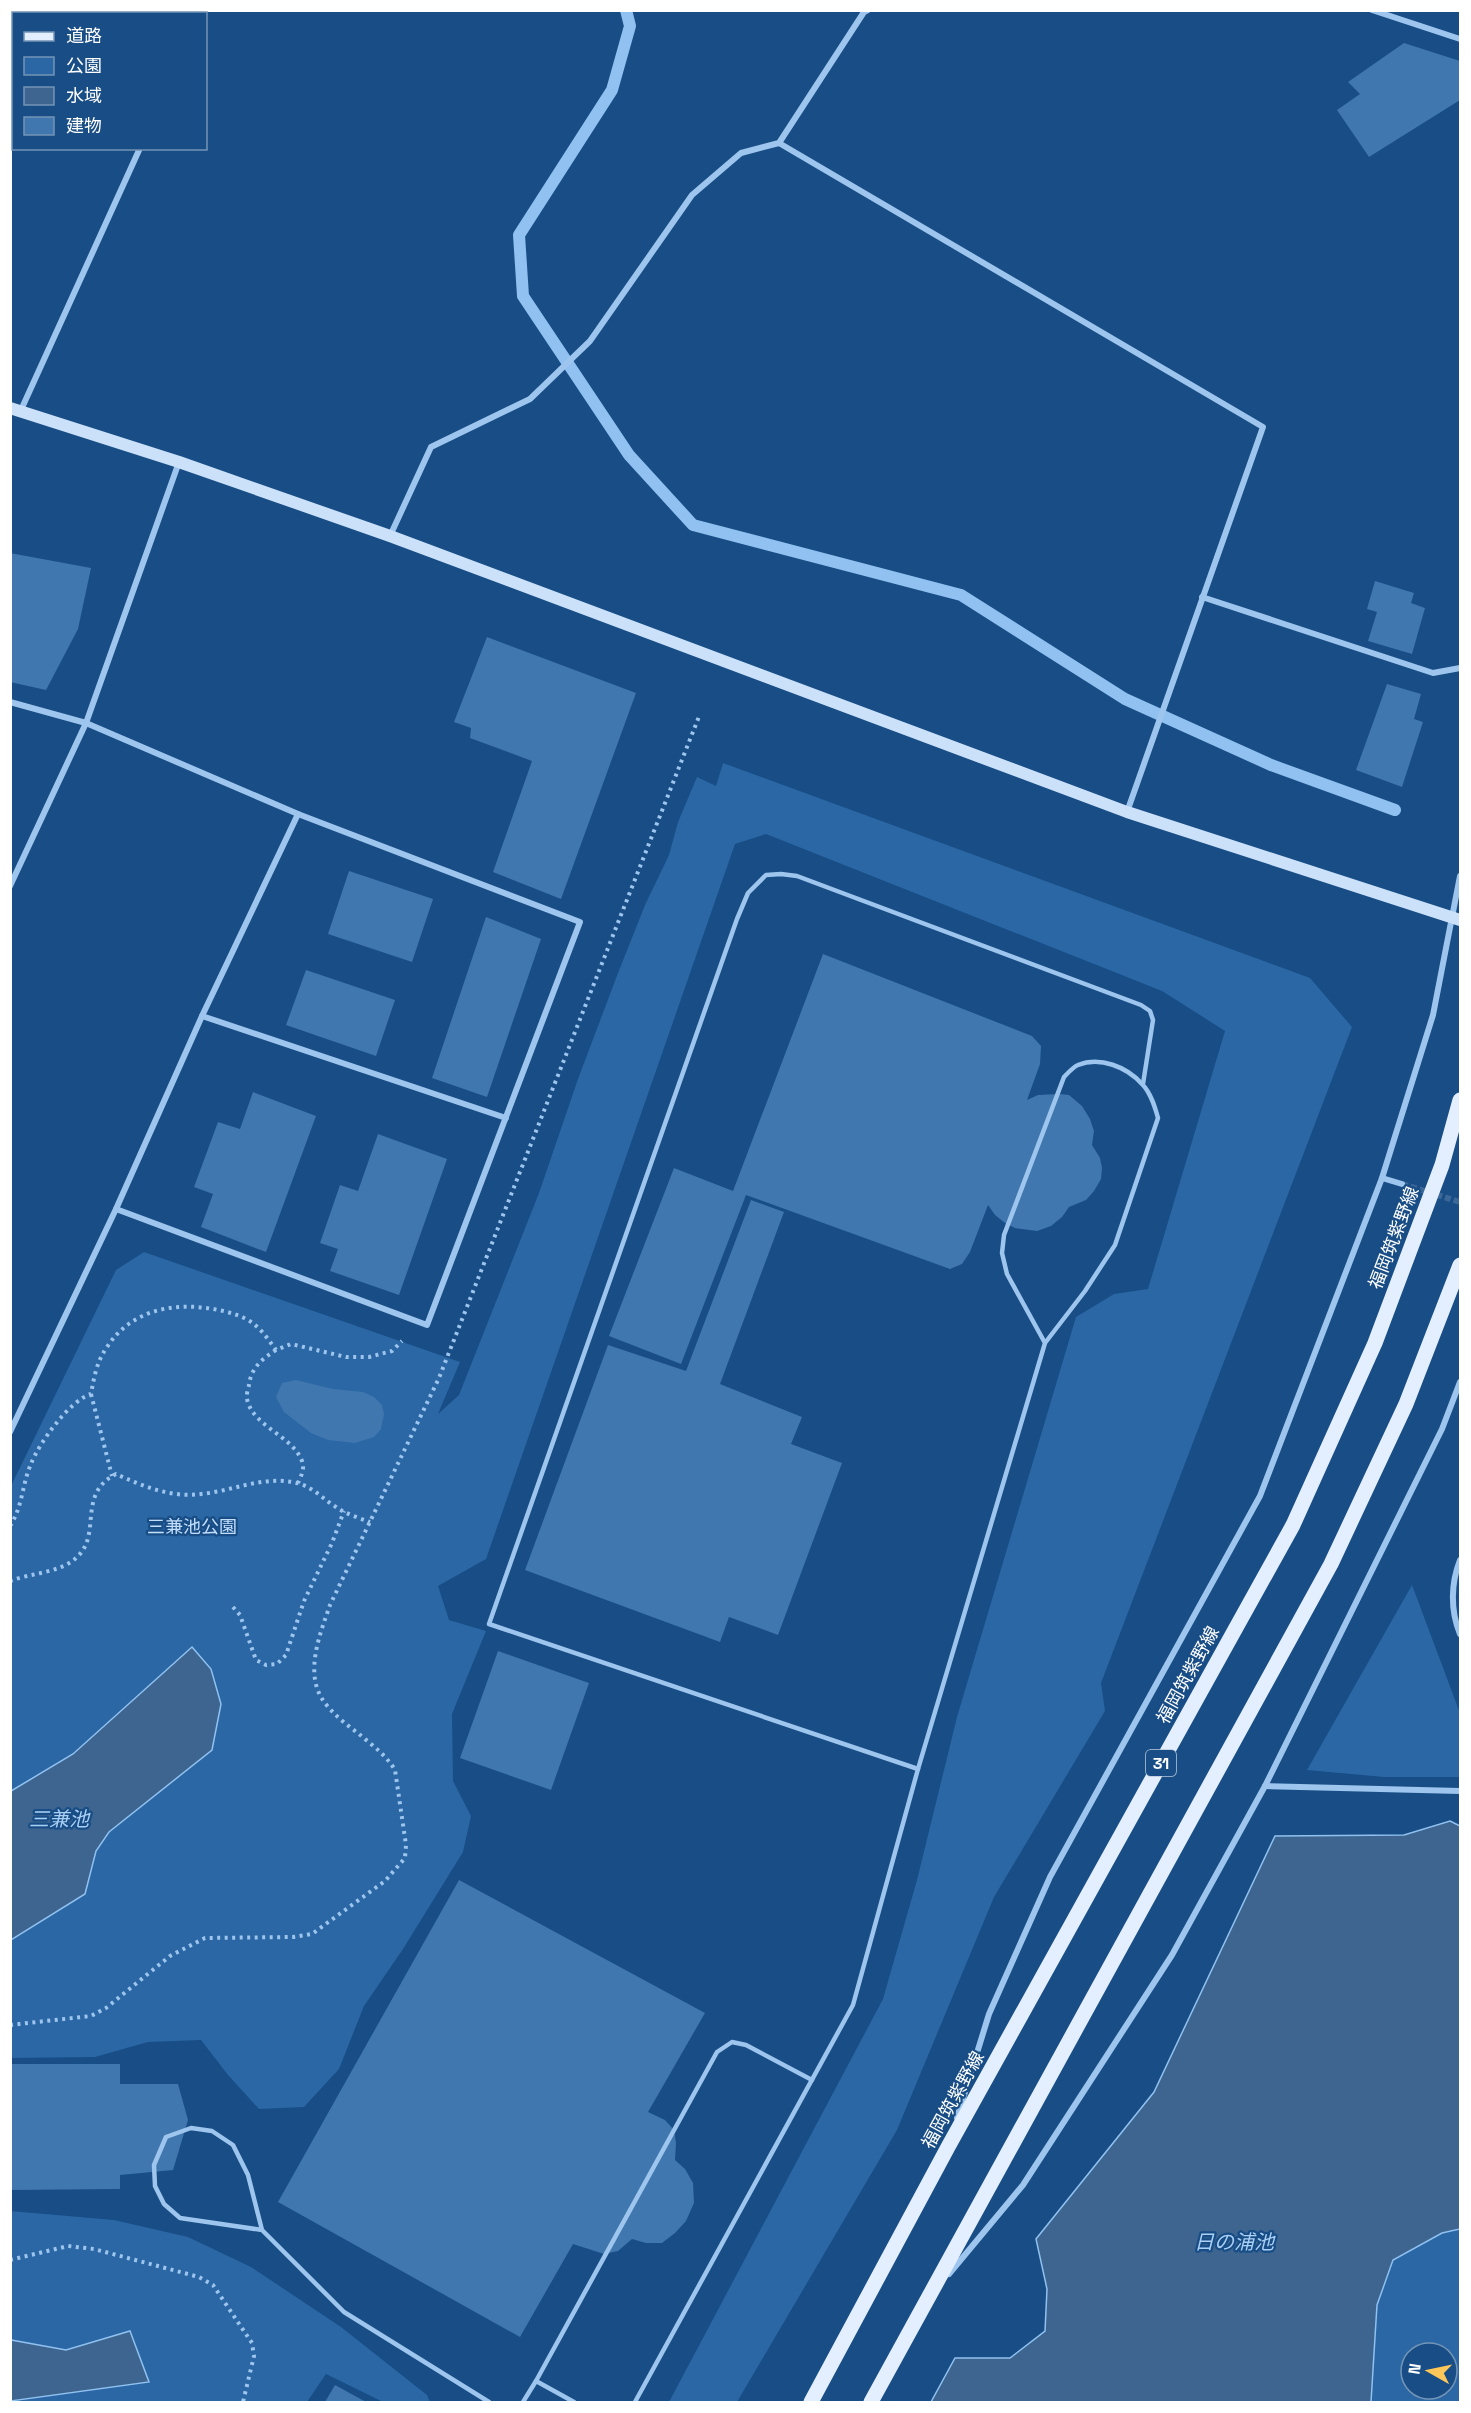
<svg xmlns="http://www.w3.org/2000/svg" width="1471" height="2413" viewBox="0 0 1471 2413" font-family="'Space Grotesk','Noto Sans JP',sans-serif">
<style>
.green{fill:#2a67a4;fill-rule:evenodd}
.water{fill:#3d658f;stroke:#90c1f0;stroke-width:1.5}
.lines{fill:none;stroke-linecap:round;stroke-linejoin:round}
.stream{stroke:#90c1f0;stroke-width:12}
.building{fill:#4077af}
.street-tunnel{stroke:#3b6898;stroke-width:6;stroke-dasharray:6 3;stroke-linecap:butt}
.path{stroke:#9dc5ed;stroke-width:4;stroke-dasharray:3 4.5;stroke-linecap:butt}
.lane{stroke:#9dc5ed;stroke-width:4.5}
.street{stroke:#9dc5ed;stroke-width:6}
.secondary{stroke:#cae1f9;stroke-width:12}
.primary{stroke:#e3efff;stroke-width:15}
.labels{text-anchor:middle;stroke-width:4.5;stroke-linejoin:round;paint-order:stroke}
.shield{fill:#184d86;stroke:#bacadb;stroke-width:1.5}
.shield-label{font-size:16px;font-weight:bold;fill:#fff}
.street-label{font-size:18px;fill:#fff;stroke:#184d86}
.park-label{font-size:18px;fill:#c3defa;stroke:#184d86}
.water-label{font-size:20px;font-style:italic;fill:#a9cff5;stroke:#184d86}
</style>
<rect width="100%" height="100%" fill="#184d86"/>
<!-- green -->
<g class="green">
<path d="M723,763L1310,978L1352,1027L1101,1683L1105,1711L994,1897L897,2130L737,2402H669L883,1999L917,1880L957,1717L1076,1317L1114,1294L1148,1289L1225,1031L1162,991L766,834L735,844L486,1559L438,1586L449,1620L486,1631L452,1714L453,1781L471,1816L463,1852L403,1949L364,2006L339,2069L304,2107L259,2109L228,2075L201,2040L148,2042L95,2057L11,2058L10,1488L116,1270L144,1252L460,1362L438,1414L459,1395L539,1193L578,1079L618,973L645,905L669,855L678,822L697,777L716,786Z"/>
<path d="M1412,1585L1460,1713V1777H1384L1307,1770Z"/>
<path d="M10,2211L114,2220L188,2237L251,2267L341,2327L427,2395L430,2402H383L326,2374L307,2402H11Z"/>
<path d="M1460,2229V2402H1371L1377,2305L1393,2260L1442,2233ZM1411,2353H1447V2389H1411Z"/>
</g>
<!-- water -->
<g class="water">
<path d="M192,1647L211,1669L221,1704L212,1750L109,1832L96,1851L85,1894L11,1940V1791L73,1754Z"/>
<path d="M1450,1821L1460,1826V2229L1442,2233L1393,2260L1377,2305L1371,2402H931L955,2358H1010L1045,2331L1047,2289L1036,2239L1154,2092L1275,1836L1404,1835Z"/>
<path d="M130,2331L149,2382L11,2401V2340L66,2350Z"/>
</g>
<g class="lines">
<!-- stream -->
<path class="stream" d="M626,10L630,26L612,90L519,235L523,296L629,455L693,525L961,595L1125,699L1271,765L1395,810"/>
</g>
<!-- building -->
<g class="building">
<path d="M1404,43L1460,61V100L1369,157L1337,110L1360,94L1348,82Z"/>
<path d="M10,553L91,568L78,629L46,690L10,682Z"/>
<path d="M1375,581L1414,593L1411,603L1425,608L1412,654L1368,641L1377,612L1367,609Z"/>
<path d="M487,637L636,693L561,899L493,872L532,761L470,738L471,728L454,722Z"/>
<path d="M1387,684L1421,694L1414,719L1423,722L1402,787L1356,770Z"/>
<path d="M349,871L433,899L412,962L328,934Z"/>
<path d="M486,917L541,939L487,1097L432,1078Z"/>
<path d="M823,954L1032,1036L1041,1046L1040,1064L1027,1100L1038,1095L1059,1094L1069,1095L1082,1106L1090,1119L1094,1131L1092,1145L1100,1158L1102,1168L1101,1179L1094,1191L1086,1200L1069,1207L1062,1217L1051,1226L1037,1231L1015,1228L1005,1223L995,1215L988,1205L970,1252L962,1264L950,1269L746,1195L681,1364L609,1336L674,1168L733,1191Z"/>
<path d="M306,970L395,1000L376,1056L286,1025Z"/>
<path d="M253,1092L316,1116L266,1252L201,1227L213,1194L194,1187L218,1122L240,1129Z"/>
<path d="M378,1134L447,1159L399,1295L330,1271L338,1249L320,1243L340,1185L358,1191Z"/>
<path d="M751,1200L784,1212L720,1384L802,1417L791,1444L842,1463L778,1635L729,1617L720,1642L525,1570L608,1345L686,1371Z"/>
<path d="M296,1380L333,1389L363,1392L374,1397L382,1405L384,1414L381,1429L374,1437L355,1443L328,1440L311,1433L284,1412L276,1397L282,1383Z"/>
<path d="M498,1651L589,1683L551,1790L460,1758Z"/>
<path d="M459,1880L705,2013L648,2112L665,2120L674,2130L676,2143L675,2160L685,2169L693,2183L694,2203L686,2221L675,2233L662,2243H646L632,2239L618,2251L604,2254L573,2244L520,2337L278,2202Z"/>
<path d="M10,2064H120V2084H178L188,2120L173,2170L120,2175V2189L10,2190Z"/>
<path d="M335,2385L366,2402H325Z"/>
</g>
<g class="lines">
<!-- street-tunnel -->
<path class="street-tunnel" d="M1402,1184L1460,1202"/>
<!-- path -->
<g class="path">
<path d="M276,1350C262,1359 251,1368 249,1385C248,1389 246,1395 247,1399C253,1427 292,1435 302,1461C305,1469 301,1476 298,1483"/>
<path d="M91,1394L112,1476"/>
<path d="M10,1526C23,1506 22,1484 31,1464C39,1443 70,1400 91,1394C94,1377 97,1361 107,1347C131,1310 173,1302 213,1309C225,1311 237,1314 248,1320C260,1327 268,1339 276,1350L291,1344L346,1357H369L392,1351L402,1341"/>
<path d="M10,1581C30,1573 60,1573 76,1558C103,1535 76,1494 116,1474C143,1486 170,1498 201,1494C233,1491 264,1475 297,1483C313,1487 323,1499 336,1507C346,1514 359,1518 370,1522"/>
<path d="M233,1607L240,1615L256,1660L266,1665L277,1664L286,1655L304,1601L332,1543L344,1511"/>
<path d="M10,2025L91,2016L106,2008L170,1956L205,1938L293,1937L312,1934L385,1881L405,1858L406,1845L395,1770C386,1755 372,1745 359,1734C347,1725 334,1715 325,1703C303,1675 320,1634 330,1605L439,1378L700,714"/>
<path d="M10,2260L68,2246L94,2249L199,2277L213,2285L252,2343L254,2356L243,2402"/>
</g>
<!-- lane -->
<g class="lane">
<path d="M918,1769L489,1624L737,919L748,893L766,875L781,874L797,876L1141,1005L1150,1011L1153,1020L1143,1084"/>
<path d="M262,2230L180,2218L164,2204L155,2186L154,2165L166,2137L191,2128L212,2131L233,2145L248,2175L262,2230L344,2312L489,2402"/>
<path d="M523,2402L536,2381"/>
<path d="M574,2402L536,2381L717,2052L732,2042L746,2045L812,2080"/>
<path d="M635,2402L853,2005L918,1769L1045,1343L1085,1291L1115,1245L1158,1118C1155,1107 1151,1093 1142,1084C1127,1067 1100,1056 1078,1065C1073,1067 1068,1073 1064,1077L1004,1235L1002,1253L1007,1274L1045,1343"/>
</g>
<!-- street -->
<g class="street">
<path d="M1372,10L1460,39"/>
<path d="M201,14L202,10"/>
<path d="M779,143L1263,427L1127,812"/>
<path d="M21,410L140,148"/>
<path d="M390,536L431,447L530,399L590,341L692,195L741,153L779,143L864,12L868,10"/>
<path d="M1202,597L1433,673L1460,668"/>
<path d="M10,702L86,723L298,814L580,922L427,1325L116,1209"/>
<path d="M10,886L86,723L179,462"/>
<path d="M202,1016L506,1118"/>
<path d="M1382,1178L1402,1184"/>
<path d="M10,1432L116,1209L202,1016L298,814"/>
<path d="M1460,1560C1451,1583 1450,1610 1460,1634"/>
<path d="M1265,1786L1460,1791"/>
<path d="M957,2118L989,2014L1050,1877L1260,1496L1382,1178L1433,1015L1460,876"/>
<path d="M949,2274L1023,2185L1172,1955L1265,1786L1442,1429L1460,1382"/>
</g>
<!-- secondary -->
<path class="secondary" d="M10,408L179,462L390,536L1127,812L1460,920"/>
<!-- primary -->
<g class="primary">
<path d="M811,2402L948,2147L1293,1525L1375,1343L1442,1165L1460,1100"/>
<path d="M871,2402L1331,1564L1406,1404L1460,1265"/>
</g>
</g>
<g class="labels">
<!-- shield labels -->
<rect class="shield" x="1146" y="1750" width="30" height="26" rx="4.5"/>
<g class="shield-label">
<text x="1161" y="1769">31</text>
</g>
<!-- street labels -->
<g class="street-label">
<text transform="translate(1394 1238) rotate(-69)" y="6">福岡筑紫野線</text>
<text transform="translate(1188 1675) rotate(-61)" y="6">福岡筑紫野線</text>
<text transform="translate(953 2100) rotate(-61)" y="6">福岡筑紫野線</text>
</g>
<!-- park labels -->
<g class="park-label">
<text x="192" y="1533">三兼池公園</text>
</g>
<!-- water labels -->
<g class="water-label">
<text x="59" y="1826">三兼池</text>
<text x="1234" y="2249">日の浦池</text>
</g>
</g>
<!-- border -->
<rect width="1471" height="2413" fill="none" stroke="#ffffff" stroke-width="24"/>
<!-- legend -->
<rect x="12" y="12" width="195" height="138" fill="#184d86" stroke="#7494b6" stroke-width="1.5"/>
<rect x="24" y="32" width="30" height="9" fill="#e3efff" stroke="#7494b6" stroke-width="1.5"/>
<text x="66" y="42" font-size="18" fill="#ffffff">道路</text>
<rect x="24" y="57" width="30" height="18" fill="#2a67a4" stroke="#7494b6" stroke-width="1.5"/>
<text x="66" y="72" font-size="18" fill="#ffffff">公園</text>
<rect x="24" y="87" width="30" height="18" fill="#3d658f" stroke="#7494b6" stroke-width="1.5"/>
<text x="66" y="102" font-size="18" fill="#ffffff">水域</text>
<rect x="24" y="117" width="30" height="18" fill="#4077af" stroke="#7494b6" stroke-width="1.5"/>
<text x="66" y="132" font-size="18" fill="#ffffff">建物</text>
<!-- north arrow -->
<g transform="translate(1429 2371) rotate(279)"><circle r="28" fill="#184d86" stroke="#7494b6" stroke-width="1.5"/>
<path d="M0-4.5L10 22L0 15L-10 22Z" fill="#ffc759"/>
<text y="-9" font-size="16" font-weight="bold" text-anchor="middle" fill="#ffffff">N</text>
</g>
</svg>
